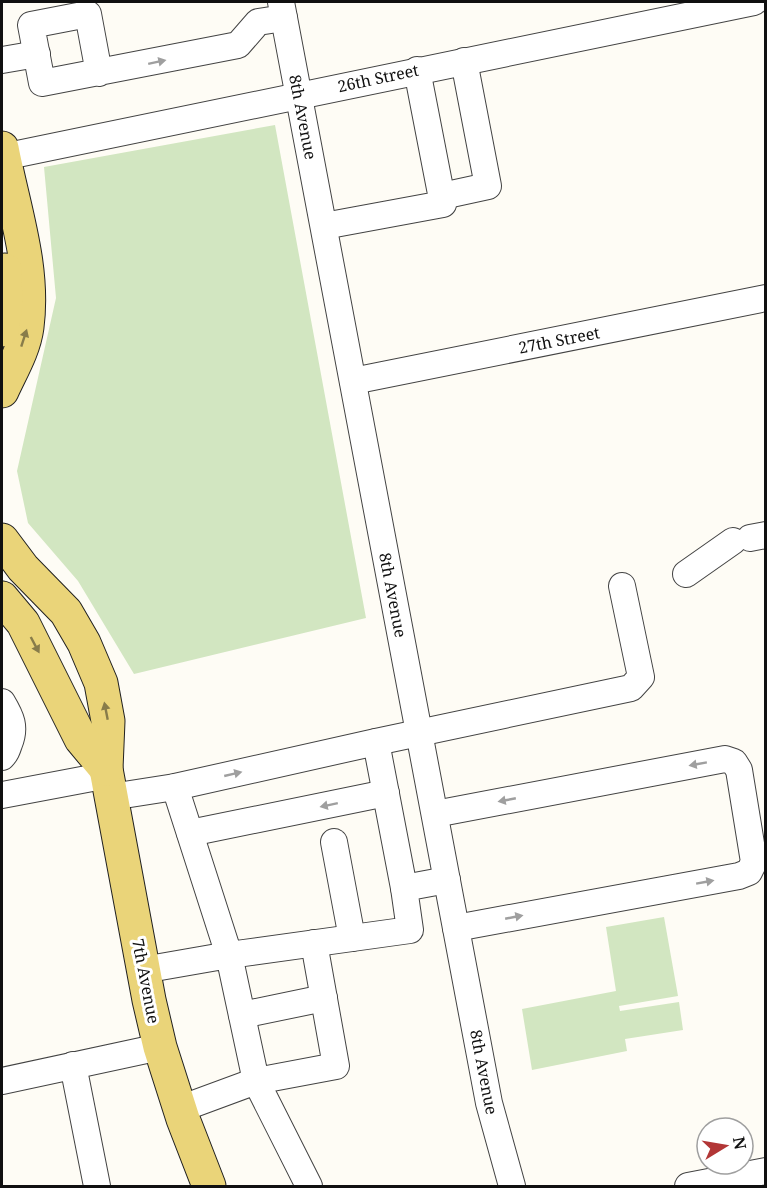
<svg xmlns="http://www.w3.org/2000/svg" width="767" height="1188" viewBox="0 0 767 1188" font-family="'Noto Serif',serif">
<style>
.green{fill:#d2e6c1}
.lines{fill:none;stroke-linecap:round;stroke-linejoin:round}
.minor-casing{stroke:#434343;stroke-width:28}
.major-casing{stroke:#212121;stroke-width:35}
.minor{stroke:#fff;stroke-width:26}
.major{stroke:#ead479;stroke-width:33}
.oneway{fill:#9f9f9f}
.oneway2{fill:#887c4a}
.labels{text-anchor:middle;stroke-width:6;stroke-linejoin:round;paint-order:stroke}
.street-label{font-size:16px;fill:#101010;stroke:#fff}
</style>
<rect width="100%" height="100%" fill="#fefcf5"/>
<!-- green -->
<g class="green">
<path d="M275,125L366,618L134,674L78,581L28,523L17,471L56,298L44,167Z"/>
<path d="M664,917L678,996L619,1006L620,1011L679,1002L683,1030L625,1039L627,1051L532,1070L522,1009L616,991L606,927Z"/>
</g>
<g class="lines">
<defs>
<g id="minor">
<path d="M281,2L489,1103L512,1186"/>
<path d="M2,60L37,54"/>
<path d="M99,73L88,14L31,25L42,83L238,45L258,22L284,18"/>
<path d="M3,157L754,2"/>
<path d="M442,196L488,186L464,61"/>
<path d="M324,226L443,204L417,70"/>
<path d="M353,381L766,298"/>
<path d="M750,538L766,535"/>
<path d="M686,574L733,541"/>
<path d="M2,702C11,717 16,727 9,744C7,750 6,753 2,757"/>
<path d="M376,742L404,888"/>
<path d="M175,787L229,955L410,930L404,888L447,880"/>
<path d="M2,795L108,775"/>
<path d="M111,797L175,787L376,742L631,688L641,677L622,586"/>
<path d="M435,814L725,759L734,762L739,770L754,862L749,872L739,876L456,928"/>
<path d="M190,833L386,793"/>
<path d="M334,842L352,938"/>
<path d="M143,970L229,955L256,1081L336,1066L314,943"/>
<path d="M242,1015L324,998"/>
<path d="M73,1065L97,1186"/>
<path d="M2,1081L160,1047"/>
<path d="M180,1109L256,1081L309,1186"/>
<path d="M688,1186L766,1171"/>
</g>
<g id="major">
<path d="M2,148C13,207 35,266 27,327C24,350 11,371 2,391"/>
<path d="M2,330L6,305L5,270"/>
<path d="M2,540L23,568L66,612L84,643L101,683L108,721L106,769L149,1000L160,1047L183,1119L209,1186"/>
<path d="M2,598L23,623L81,739L106,769"/>
</g>
</defs>
<!-- minor casing -->
<use href="#minor" class="minor-casing"/>
<!-- major casing -->
<use href="#major" class="major-casing"/>
<!-- minor -->
<use href="#minor" class="minor"/>
<!-- major -->
<use href="#major" class="major"/>
</g>
<!-- one-way arrows -->
<defs><path id="oneway-solid" d="M-6-.8H1V-3.2L6.5 0L1 3.2V.8H-6Z" transform="scale(1.5)"/></defs>
<g class="oneway">
<use href="#oneway-solid" transform="translate(157 62) rotate(-12)"/>
<use href="#oneway-solid" transform="translate(698 764) rotate(170)"/>
<use href="#oneway-solid" transform="translate(233 774) rotate(-13)"/>
<use href="#oneway-solid" transform="translate(507 800) rotate(169)"/>
<use href="#oneway-solid" transform="translate(329 805) rotate(168)"/>
<use href="#oneway-solid" transform="translate(705 882) rotate(-10)"/>
<use href="#oneway-solid" transform="translate(514 917) rotate(-11)"/>
</g>
<g class="oneway2">
<use href="#oneway-solid" transform="translate(24 338) rotate(-72)"/>
<use href="#oneway-solid" transform="translate(35 645) rotate(62)"/>
<use href="#oneway-solid" transform="translate(106 711) rotate(-101)"/>
</g>
<g class="labels">
<!-- street labels -->
<g class="street-label">
<text transform="translate(378 78) rotate(-12)" y="6">26th Street</text>
<text transform="translate(303 117) rotate(79)" y="6">8th Avenue</text>
<text transform="translate(559 340) rotate(-11)" y="6">27th Street</text>
<text transform="translate(393 595) rotate(79)" y="6">8th Avenue</text>
<text transform="translate(146 981) rotate(79)" y="6">7th Avenue</text>
<text transform="translate(484 1072) rotate(79)" y="6">8th Avenue</text>
</g>
</g>
<!-- border -->
<rect width="767" height="1188" fill="none" stroke="#101010" stroke-width="6"/>
<!-- north arrow -->
<g transform="translate(725 1146) rotate(79)"><circle r="28" fill="#ffffff" stroke="#9f9f9f" stroke-width="1.5"/>
<path d="M0-4.5L10 22L0 15L-10 22Z" fill="#b23636"/>
<text y="-9" font-size="16" font-weight="bold" text-anchor="middle" fill="#101010">N</text>
</g>
</svg>
